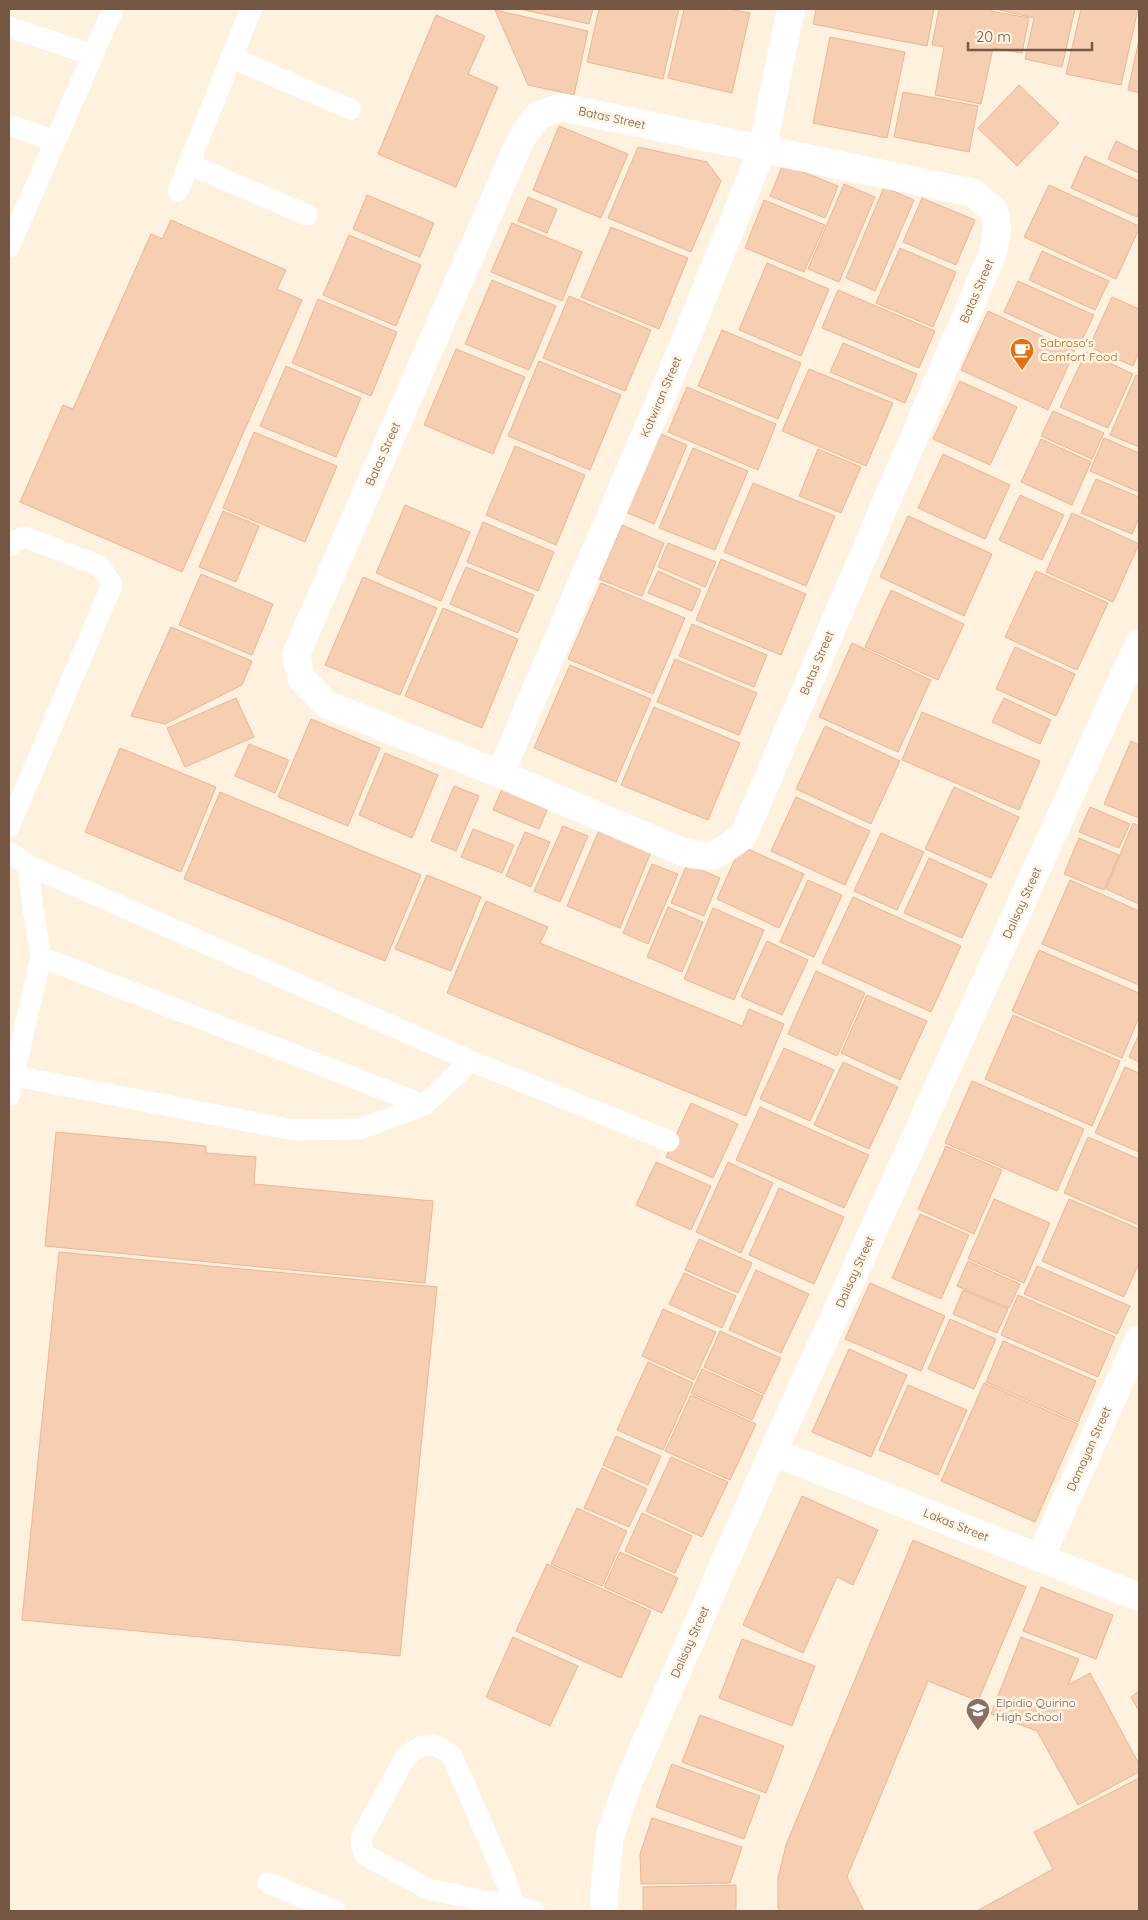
<svg xmlns="http://www.w3.org/2000/svg" width="1148" height="1920" viewBox="0 0 1148 1920" font-family="Quicksand,sans-serif">
<style>
.building{fill:#f6cfb3;stroke:#eab592}
.lines{fill:none;stroke-linecap:round;stroke-linejoin:round}
.lane{stroke:#fff;stroke-width:21}
.street{stroke:#fff;stroke-width:28}
.labels{text-anchor:middle;stroke-width:5;stroke-linejoin:round;paint-order:stroke}
.street-label{font-size:12px;fill:#765744;stroke:#fff6e6}
.food-label{font-size:12px;fill:#c56008;stroke:#fff6e6;text-anchor:start}
.education-label{font-size:12px;fill:#785e54;stroke:#fff6e6;text-anchor:start}
</style>
<rect width="100%" height="100%" fill="#fef2de"/>
<!-- building -->
<g class="building">
<path d="M520,9H593L589,24Z"/>
<path d="M599,9H679L663,79L587,62Z"/>
<path d="M684,9H729L750,13L732,93L668,78Z"/>
<path d="M816,9H934L927,46L813,24Z"/>
<path d="M939,9H991V11L1029,18L1022,53L993,48L981,104L935,95L944,47L932,45Z"/>
<path d="M995,9H1075L1062,67L1025,59L1034,18Z"/>
<path d="M1081,9H1138L1121,85L1066,74Z"/>
<path d="M495,10L588,31L574,95L528,85Z"/>
<path d="M436,15L485,36L468,74L498,87L456,187L378,154Z"/>
<path d="M830,37L905,52L887,138L813,123Z"/>
<path d="M1139,40V93L1128,90Z"/>
<path d="M1019,85L1059,123L1017,166L978,128Z"/>
<path d="M903,92L978,106L969,152L894,137Z"/>
<path d="M559,126L628,154L601,218L533,190Z"/>
<path d="M1116,141L1139,152V173L1108,159Z"/>
<path d="M638,147L707,162L721,181L691,252L608,218Z"/>
<path d="M1085,156L1139,181V212L1137,217L1071,188Z"/>
<path d="M783,164L838,186L825,218L770,196Z"/>
<path d="M844,184L875,197L839,282L808,269Z"/>
<path d="M1049,185L1139,226V229L1116,279L1024,237Z"/>
<path d="M884,187L914,200L875,291L846,278Z"/>
<path d="M367,195L434,223L420,257L353,229Z"/>
<path d="M528,197L557,209L547,233L518,221Z"/>
<path d="M922,198L975,220L956,265L903,242Z"/>
<path d="M764,200L825,225L804,272L745,248Z"/>
<path d="M171,220L286,270L277,289L302,300L182,572L20,502L63,405L73,409L151,234L162,239Z"/>
<path d="M512,223L582,252L562,301L491,272Z"/>
<path d="M611,227L688,258L659,329L581,297Z"/>
<path d="M349,235L421,265L396,326L323,295Z"/>
<path d="M900,248L956,272L933,327L876,303Z"/>
<path d="M1042,251L1109,281L1095,310L1029,280Z"/>
<path d="M767,263L829,289L801,356L739,330Z"/>
<path d="M492,280L556,306L529,370L465,344Z"/>
<path d="M1018,281L1094,315L1079,346L1004,312Z"/>
<path d="M838,290L935,331L919,368L822,328Z"/>
<path d="M569,296L651,330L625,391L543,358Z"/>
<path d="M1112,297L1139,309V352L1133,366L1089,347Z"/>
<path d="M318,299L397,332L371,396L292,363Z"/>
<path d="M988,311L1075,351L1048,410L961,370Z"/>
<path d="M722,330L801,363L778,419L698,386Z"/>
<path d="M843,343L917,374L905,403L830,372Z"/>
<path d="M456,349L525,377L493,454L424,425Z"/>
<path d="M1086,352L1133,374L1108,428L1060,407Z"/>
<path d="M539,361L621,395L590,470L508,436Z"/>
<path d="M286,366L361,398L336,457L260,426Z"/>
<path d="M809,369L893,403L866,466L782,431Z"/>
<path d="M1136,375L1139,376V447L1110,435Z"/>
<path d="M960,381L1017,407L990,465L933,439Z"/>
<path d="M687,387L776,424L758,470L668,432Z"/>
<path d="M1053,411L1104,433L1092,459L1041,436Z"/>
<path d="M654,431L687,445L654,524L621,510Z"/>
<path d="M254,432L337,466L305,542L223,508Z"/>
<path d="M1104,438L1139,453V492L1090,471Z"/>
<path d="M1041,439L1091,462L1072,505L1021,482Z"/>
<path d="M515,446L585,475L556,545L486,515Z"/>
<path d="M693,448L748,471L715,550L659,528Z"/>
<path d="M818,449L861,467L841,513L799,496Z"/>
<path d="M943,454L1010,485L985,539L918,508Z"/>
<path d="M1096,479L1139,497V518L1132,534L1081,513Z"/>
<path d="M753,483L835,516L806,586L724,552Z"/>
<path d="M1020,495L1064,515L1042,560L999,540Z"/>
<path d="M405,505L470,532L441,601L376,573Z"/>
<path d="M223,511L259,526L236,582L199,567Z"/>
<path d="M1072,513L1139,544L1113,602L1046,572Z"/>
<path d="M908,516L992,554L964,616L880,577Z"/>
<path d="M483,522L554,552L538,591L467,562Z"/>
<path d="M622,525L664,543L642,596L599,579Z"/>
<path d="M668,543L716,562L705,587L658,567Z"/>
<path d="M721,559L806,594L781,655L696,620Z"/>
<path d="M466,567L534,595L518,633L450,604Z"/>
<path d="M658,571L701,590L692,611L648,593Z"/>
<path d="M1036,571L1108,603L1077,670L1005,637Z"/>
<path d="M201,574L273,604L252,655L179,625Z"/>
<path d="M363,577L437,608L400,695L325,665Z"/>
<path d="M601,583L685,618L653,694L568,659Z"/>
<path d="M891,590L964,624L938,680L865,647Z"/>
<path d="M443,608L518,639L482,728L405,696Z"/>
<path d="M692,624L767,655L754,687L679,656Z"/>
<path d="M171,627L252,661L242,685L165,724L131,716Z"/>
<path d="M852,643L931,680L898,752L819,717Z"/>
<path d="M1015,647L1075,674L1056,716L996,689Z"/>
<path d="M675,659L757,693L739,735L657,702Z"/>
<path d="M570,665L651,699L616,782L534,748Z"/>
<path d="M236,698L254,737L185,767L167,728Z"/>
<path d="M1004,698L1051,720L1040,744L992,722Z"/>
<path d="M654,707L740,743L708,820L621,785Z"/>
<path d="M922,712L1040,761L1019,810L902,760Z"/>
<path d="M311,719L380,748L348,826L278,797Z"/>
<path d="M825,726L900,761L871,824L796,789Z"/>
<path d="M1131,741L1139,745V818L1104,804Z"/>
<path d="M249,744L289,760L275,793L235,776Z"/>
<path d="M120,748L216,787L181,872L85,832Z"/>
<path d="M385,753L438,775L412,838L359,815Z"/>
<path d="M454,786L479,796L456,851L431,841Z"/>
<path d="M954,787L1019,817L991,878L925,849Z"/>
<path d="M502,789L548,808L539,829L493,810Z"/>
<path d="M220,792L421,875L385,961L184,879Z"/>
<path d="M796,797L870,831L845,885L771,851Z"/>
<path d="M1090,807L1130,824L1119,848L1079,832Z"/>
<path d="M1133,823L1139,826V904L1106,889Z"/>
<path d="M563,826L588,836L560,902L534,891Z"/>
<path d="M473,829L514,845L502,873L461,857Z"/>
<path d="M599,830L651,852L620,928L567,906Z"/>
<path d="M525,832L550,842L531,887L506,876Z"/>
<path d="M881,833L924,852L897,910L854,891Z"/>
<path d="M1079,838L1119,855L1104,890L1064,874Z"/>
<path d="M741,846L804,874L779,928L717,899Z"/>
<path d="M929,858L987,884L962,938L904,913Z"/>
<path d="M652,864L678,874L648,944L623,933Z"/>
<path d="M687,864L720,878L704,916L671,903Z"/>
<path d="M427,875L481,897L451,971L395,949Z"/>
<path d="M808,880L842,895L814,957L780,942Z"/>
<path d="M1070,880L1139,911V985L1042,944Z"/>
<path d="M853,897L961,946L931,1012L822,963Z"/>
<path d="M486,901L548,927L540,943L742,1026L749,1009L784,1024L746,1116L447,993Z"/>
<path d="M668,907L703,922L682,972L647,957Z"/>
<path d="M713,908L764,930L734,1000L684,979Z"/>
<path d="M767,941L808,960L782,1015L741,997Z"/>
<path d="M1039,950L1139,993V1017L1122,1058L1012,1011Z"/>
<path d="M816,971L865,993L837,1056L788,1034Z"/>
<path d="M867,995L927,1021L900,1080L841,1053Z"/>
<path d="M1013,1015L1120,1061L1092,1126L985,1079Z"/>
<path d="M1139,1034V1062L1129,1057Z"/>
<path d="M784,1048L834,1070L810,1121L760,1099Z"/>
<path d="M843,1062L898,1087L869,1149L814,1125Z"/>
<path d="M1125,1067L1139,1073V1152L1095,1133Z"/>
<path d="M972,1081L1084,1129L1057,1191L945,1143Z"/>
<path d="M691,1103L738,1124L713,1178L666,1157Z"/>
<path d="M760,1107L869,1155L844,1208L736,1160Z"/>
<path d="M56,1132L206,1146V1153L256,1157L254,1184L433,1201L425,1283L45,1246Z"/>
<path d="M1088,1137L1139,1159V1225L1064,1193Z"/>
<path d="M946,1146L1002,1170L974,1234L918,1209Z"/>
<path d="M656,1162L711,1186L691,1230L636,1205Z"/>
<path d="M728,1162L773,1183L741,1253L696,1232Z"/>
<path d="M779,1188L844,1217L814,1284L749,1255Z"/>
<path d="M994,1199L1050,1223L1024,1283L968,1259Z"/>
<path d="M1069,1199L1139,1229V1263L1124,1297L1042,1261Z"/>
<path d="M920,1214L969,1235L941,1299L892,1278Z"/>
<path d="M699,1239L752,1263L738,1293L685,1270Z"/>
<path d="M59,1252L437,1287L400,1656L22,1620Z"/>
<path d="M968,1261L1020,1284L1009,1308L957,1286Z"/>
<path d="M1037,1266L1130,1306L1117,1334L1024,1294Z"/>
<path d="M756,1270L809,1294L781,1353L729,1330Z"/>
<path d="M684,1273L736,1296L722,1328L669,1304Z"/>
<path d="M870,1283L945,1316L921,1371L845,1339Z"/>
<path d="M963,1290L1008,1309L997,1333L953,1314Z"/>
<path d="M1018,1295L1115,1337L1098,1377L1001,1335Z"/>
<path d="M663,1309L716,1332L694,1380L642,1356Z"/>
<path d="M950,1319L996,1339L974,1389L928,1369Z"/>
<path d="M720,1331L781,1358L764,1394L704,1367Z"/>
<path d="M1003,1341L1096,1381L1078,1422L986,1382Z"/>
<path d="M849,1349L907,1375L871,1457L812,1432Z"/>
<path d="M648,1362L693,1383L663,1450L617,1430Z"/>
<path d="M702,1369L763,1396L752,1420L691,1393Z"/>
<path d="M984,1383L1078,1424L1035,1522L941,1481Z"/>
<path d="M908,1385L967,1410L938,1475L879,1450Z"/>
<path d="M691,1395L756,1424L730,1480L665,1451Z"/>
<path d="M616,1436L661,1456L648,1485L603,1465Z"/>
<path d="M671,1457L728,1482L702,1537L646,1511Z"/>
<path d="M602,1468L647,1489L629,1527L584,1508Z"/>
<path d="M802,1496L878,1530L853,1585L837,1577L803,1653L743,1625Z"/>
<path d="M577,1508L627,1531L602,1586L551,1564Z"/>
<path d="M642,1513L692,1536L675,1573L625,1551Z"/>
<path d="M913,1540L1026,1587L978,1701L928,1681L847,1877L864,1911H780L778,1907V1878L786,1845Z"/>
<path d="M620,1552L678,1578L662,1613L604,1587Z"/>
<path d="M547,1564L651,1611L621,1678L516,1631Z"/>
<path d="M1041,1587L1113,1615L1096,1659L1023,1631Z"/>
<path d="M513,1637L578,1666L550,1726L486,1697Z"/>
<path d="M1021,1637L1079,1659L1068,1685L1090,1673L1139,1764V1772L1078,1805L1037,1731L991,1714Z"/>
<path d="M742,1639L815,1666L792,1726L719,1698Z"/>
<path d="M1139,1691V1711L1131,1697Z"/>
<path d="M700,1715L784,1746L766,1793L682,1762Z"/>
<path d="M672,1764L760,1796L744,1839L656,1807Z"/>
<path d="M1139,1778V1911H977L1053,1869L1034,1832Z"/>
<path d="M652,1818L742,1847L730,1883L641,1884L640,1854Z"/>
<path d="M736,1885V1911H643V1887Z"/>
</g>
<g class="lines">
<!-- lane -->
<g class="lane">
<path d="M9,27L93,55"/>
<path d="M231,57L350,109"/>
<path d="M9,125L55,141"/>
<path d="M189,164L307,215"/>
<path d="M178,191L251,9"/>
<path d="M9,247L113,9"/>
<path d="M9,546L16,540L25,537L100,566L112,585L9,827"/>
<path d="M9,852L28,865L33,908L41,957L9,1096"/>
<path d="M28,865L471,1061L669,1141"/>
<path d="M41,957L424,1105"/>
<path d="M15,1076L293,1130L360,1129L424,1105L471,1061"/>
<path d="M268,1883L336,1911"/>
<path d="M515,1907L504,1875L452,1756C434,1741 421,1742 405,1758L361,1838L362,1847L365,1855L428,1889L534,1911"/>
</g>
<!-- street -->
<g class="street">
<path d="M561,107L974,193L994,211L997,228L993,253L743,836C715,856 714,861 680,851L500,774L326,704L301,678L296,654L521,139L537,116Z"/>
<path d="M500,774L684,344L762,150L791,9"/>
<path d="M773,1452L1139,1597"/>
<path d="M1040,1558L1139,1339"/>
<path d="M604,1911V1892L610,1836L629,1781L773,1452L1139,643"/>
</g>
</g>
<!-- icons -->
<defs>
<symbol id="cafe-pin" viewBox="-11 -11 22 30"><path d="M0 17L-7.5 6A9.5 9.5 0 1 1 7.5 6Z" fill="#e8710a" stroke="#fff6e6"/><path d="M-5.5-4.5H6V0H3Q3 3.5 0 3.5H-2.5Q-5.5 3.5-5.5 0ZM3-3.2v2h1.7v-2ZM-6 4.5H4V6H-6Z" fill="#fff"/></symbol>
<symbol id="school-pin" viewBox="-11 -11 22 30"><path d="M0 17L-7.5 6A9.5 9.5 0 1 1 7.5 6Z" fill="#8d6e63" stroke="#fff6e6"/><path d="M0-5L7-2L0 1L-7-2ZM-4 1L0 2.5L4 1V4Q0 6-4 4Z" fill="#fff"/></symbol>
</defs>
<g fill-rule="evenodd">
<use href="#cafe-pin" x="1008" y="336" width="28" height="38"/>
<use href="#school-pin" x="964" y="1696" width="28" height="38"/>
</g>
<g class="labels">
<!-- street labels -->
<g class="street-label">
<text transform="translate(612 118) rotate(12)" y="4">Batas Street</text>
<text transform="translate(977 291) rotate(-67)" y="4">Batas Street</text>
<text transform="translate(661 397) rotate(-67)" y="4">Katwiran Street</text>
<text transform="translate(383 454) rotate(-66)" y="4">Batas Street</text>
<text transform="translate(817 663) rotate(-67)" y="4">Batas Street</text>
<text transform="translate(1022 903) rotate(-66)" y="4">Dalisay Street</text>
<text transform="translate(855 1272) rotate(-66)" y="4">Dalisay Street</text>
<text transform="translate(1089 1449) rotate(-66)" y="4">Damayan Street</text>
<text transform="translate(956 1525) rotate(22)" y="4">Lakas Street</text>
<text transform="translate(690 1642) rotate(-66)" y="4">Dalisay Street</text>
</g>
<!-- food labels -->
<g class="food-label">
<text x="1040" y="347">Sabroso's<tspan x="1040" dy="14">Comfort Food</tspan></text>
</g>
<!-- education labels -->
<g class="education-label">
<text x="996" y="1707">Elpidio Quirino<tspan x="996" dy="14">High School</tspan></text>
</g>
</g>
<!-- border -->
<rect width="1148" height="1920" fill="none" stroke="#765744" stroke-width="20"/>
<!-- scale -->
<path d="M968 42v8h124v-8" fill="none" stroke="#765744" stroke-width="2.5"/>
<text x="976" y="42" font-size="15" fill="#765744" stroke="#fff6e6" stroke-width="4" paint-order="stroke">20 m</text>
</svg>
